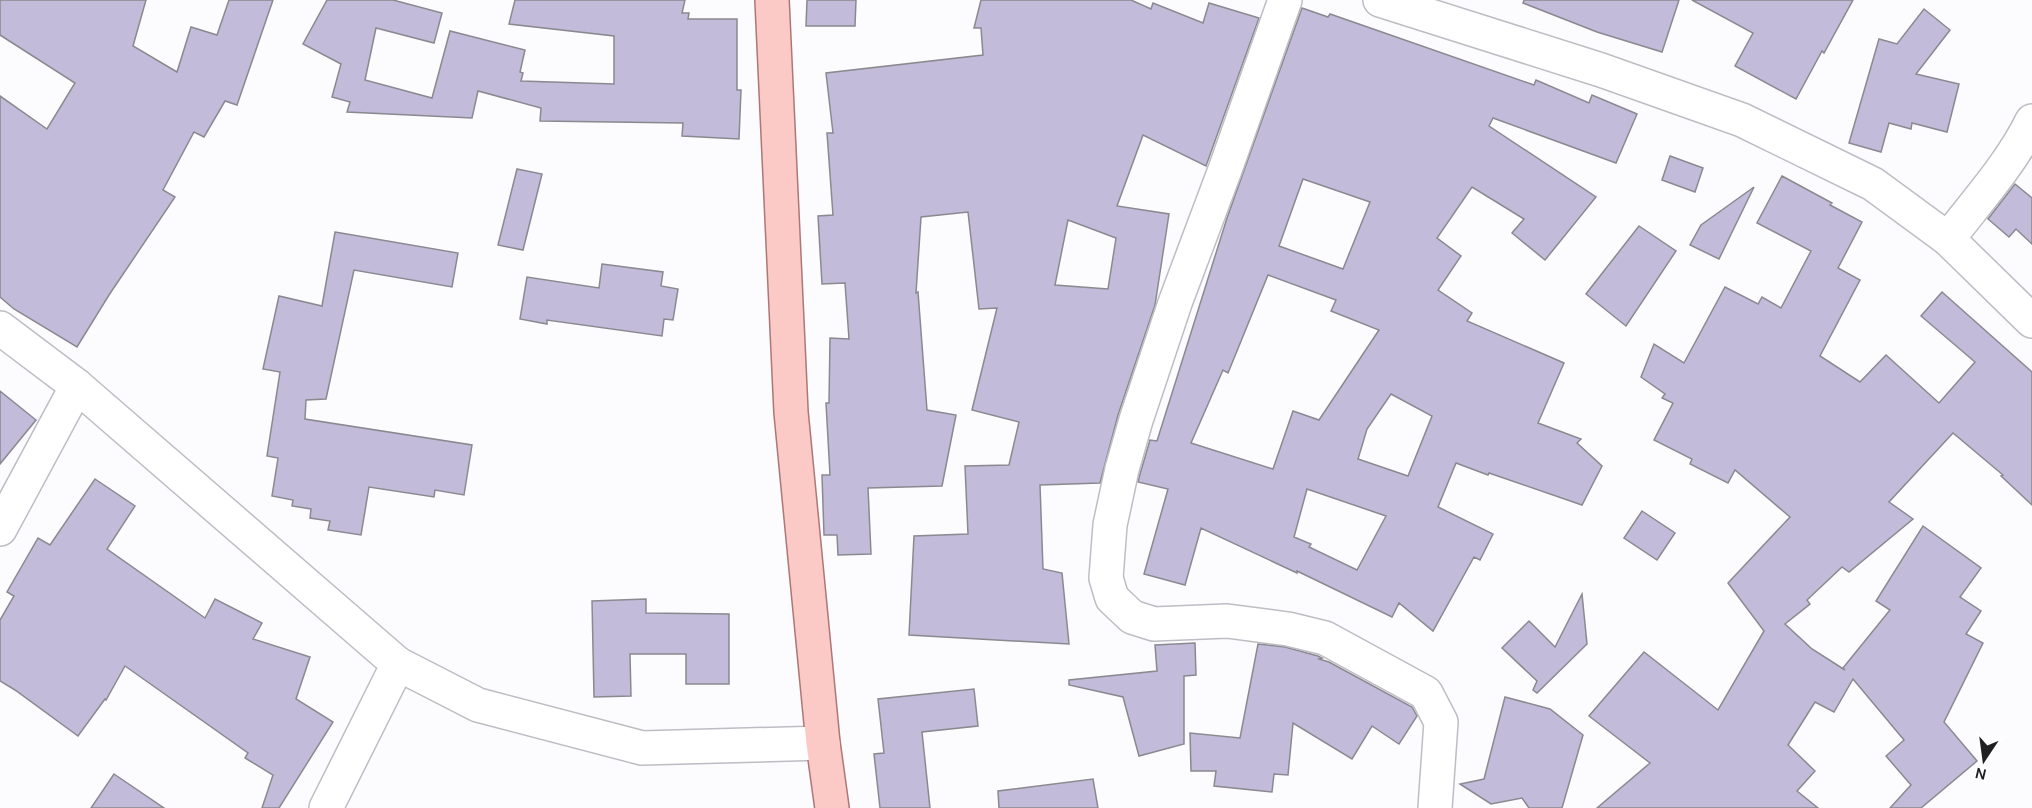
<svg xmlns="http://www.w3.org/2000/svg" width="2032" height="808" viewBox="0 0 2032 808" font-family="Karla,sans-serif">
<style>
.building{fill:#c2bbd9;stroke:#8b8990;stroke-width:1.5;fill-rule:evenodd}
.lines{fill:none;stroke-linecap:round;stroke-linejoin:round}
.minor-casing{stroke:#bebdc4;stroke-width:36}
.major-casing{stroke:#ad7774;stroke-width:36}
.minor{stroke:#fff;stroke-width:33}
.major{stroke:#fbcac7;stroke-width:33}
</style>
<rect width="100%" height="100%" fill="#fcfbfe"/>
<!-- building -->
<g class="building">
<path d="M0,0H146L133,46L177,72L191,27L217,35L229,0H273L237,105L225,101L204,137L194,132L163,190L175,197L109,295L77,347L14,309L0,297V96L47,129L75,83L0,35Z"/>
<path d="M327,0H393L442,13L434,43L376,28L365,80L432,98L450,31L525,50L520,72L523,73L521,81L614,84V36L509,24L515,0H685L682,13H689L688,19H737V90H741L739,139L682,136L683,123L540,121L541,108L478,91L472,118L347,112L350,102L332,97L341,64L303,44Z"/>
<path d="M807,0H856L855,26H806Z"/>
<path d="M981,0H1131L1151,9L1153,3L1203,23L1209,3L1259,18L1206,166L1143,135L1117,206L1169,214L1155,305L1118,415L1100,483L1040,485L1043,569L1062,573L1069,644L909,635L914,536L968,534L965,466L1009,465L1019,422L972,410L997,308L979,309L968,212L921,217L916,293L918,292L927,410L956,415L942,486L868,488L871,554L838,555L837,535H824L822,475H830L826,403H829L830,338L849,339L845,283L822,284L818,216L833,215L827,133H833L826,73L983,55L981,28H974ZM1068,220L1116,238L1108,289L1055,285Z"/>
<path d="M1524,0H1679L1662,52L1597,32L1523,3Z"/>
<path d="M1692,0H1853L1824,53L1822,51L1796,99L1735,66L1753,33Z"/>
<path d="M1302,8L1328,17L1330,14L1534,85L1536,80L1589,103L1592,95L1637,114L1616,163L1493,118L1489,126L1596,197L1545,260L1512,233L1524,219L1472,187L1437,238L1461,256L1438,290L1472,313L1467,321L1564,363L1538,423L1581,439L1577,443L1602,466L1582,505L1489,473L1488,475L1456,463L1438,507L1493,534L1480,560L1474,557L1433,631L1399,603L1392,617L1297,571V573L1201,528L1185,585L1144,574L1168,489L1138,482L1140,474L1150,440L1157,441L1227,218ZM1303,179L1370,202L1343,269L1279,246ZM1268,275L1336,300L1331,311L1379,330L1319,420L1293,411L1273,469L1191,443L1223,370L1228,373ZM1391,394L1432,416L1408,476L1358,459L1367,429ZM1307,489L1386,516L1357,570L1309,547L1311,544L1294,537Z"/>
<path d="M1924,9L1950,30L1916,74L1959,84L1947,132L1912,123L1911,129L1889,123L1881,152L1849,143L1879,39L1897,44Z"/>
<path d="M1670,156L1703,168L1695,192L1662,180Z"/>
<path d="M517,169L542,174L523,250L498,245Z"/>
<path d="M1782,176L1832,203L1830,205L1862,222L1838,268L1860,280L1820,356L1860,382L1886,355L1939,403L1975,362L1921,316L1942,292L2032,372V505L2001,476L2003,475L1953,433L1889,502L1913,519L1849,572L1842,567L1807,600L1810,604L1785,624L1812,649L1845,670L1843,668L1890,610L1876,601L1923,526L1981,568L1960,597L1981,611L1966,634L1983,643L1944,722L1977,761L1921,808H1890L1911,785L1886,756L1904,740L1853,679L1834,712L1815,702L1788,745L1815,771L1797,791L1818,808H1597L1650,763L1589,716L1644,652L1718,710L1764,631L1728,583L1790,517L1735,470L1728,483L1690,464L1692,459L1654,440L1673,403L1662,398L1665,394L1641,377L1654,344L1684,363L1725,287L1758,304L1762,297L1781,308L1811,251L1757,223Z"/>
<path d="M2015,184L2032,198V244L2016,229L2009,237L1988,219Z"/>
<path d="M1754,187L1719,259L1690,245L1701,225Z"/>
<path d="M1639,226L1676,251L1626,326L1586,294Z"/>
<path d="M335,232L458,253L452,287L354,270L326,399L306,400L305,419L472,445L464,495L435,490L434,497L369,487L361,535L328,530L330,521L310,518L311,509L292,506L293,500L272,496L278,458L267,456L280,372L263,369L279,296L322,306Z"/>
<path d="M602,264L663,272L661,286L678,289L673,320L664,319L662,336L547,320V324L520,319L527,277L599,288Z"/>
<path d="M0,391L36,420L0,464Z"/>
<path d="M95,479L135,506L107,549L205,618L215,599L262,623L253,639L310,657L296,699L333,722L279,808H262L273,775L245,758L248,753L125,666L106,700L105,699L78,736L15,690L0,681V620L14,596L7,592L38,538L50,545Z"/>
<path d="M1642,511L1675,533L1657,560L1624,538Z"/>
<path d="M1582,594L1587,644L1537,693L1533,690L1537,681L1502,648L1529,621L1555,647Z"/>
<path d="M646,599V613L729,614V684H686V654H630L631,696L594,697L592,601Z"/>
<path d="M1195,643L1196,675L1184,676V744L1139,756L1123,697L1069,685V680L1157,671L1155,645Z"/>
<path d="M1258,644L1285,647L1318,656L1322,658L1319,659L1329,662L1412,707L1417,716L1399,744L1372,726L1352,759L1293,723L1288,775L1274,774L1272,792L1214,786L1216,771H1191L1190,733L1240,738Z"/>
<path d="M974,689L978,726L922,732L930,808H880L874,754L884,753L878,699Z"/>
<path d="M1505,697L1550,709L1583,735L1562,808H1529L1522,798L1491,804L1460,784L1484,779Z"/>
<path d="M114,774L164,808H91Z"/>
<path d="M1093,779L1098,808H999L998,791Z"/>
</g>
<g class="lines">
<defs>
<g id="minor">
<path d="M1285,0L1226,167L1175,303L1136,420L1122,469L1110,525L1106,578L1112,598L1132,617L1154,624L1227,621L1288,629L1325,638L1426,693L1441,722L1435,808"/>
<path d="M1380,0L1601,70L1742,120L1873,184L1948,239L2032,321"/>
<path d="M1948,239C1977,201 2011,164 2032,121"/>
<path d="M0,328L77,386L398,664L326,808"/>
<path d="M0,529L77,386"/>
<path d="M398,664L478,705L642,748L823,743"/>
</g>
<path id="major" d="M772,0L791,412L823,743L832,808"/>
</defs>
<!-- minor casing -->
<use href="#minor" class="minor-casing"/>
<!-- major casing -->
<use href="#major" class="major-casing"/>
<!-- minor -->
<use href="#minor" class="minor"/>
<!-- major -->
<use href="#major" class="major"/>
</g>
<!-- north arrow -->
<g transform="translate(1984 760) rotate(193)" stroke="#ffffff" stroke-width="4.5" paint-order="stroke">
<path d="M0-4.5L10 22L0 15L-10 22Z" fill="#1f1e21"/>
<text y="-9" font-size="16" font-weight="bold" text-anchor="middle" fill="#1f1e21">N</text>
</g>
</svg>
